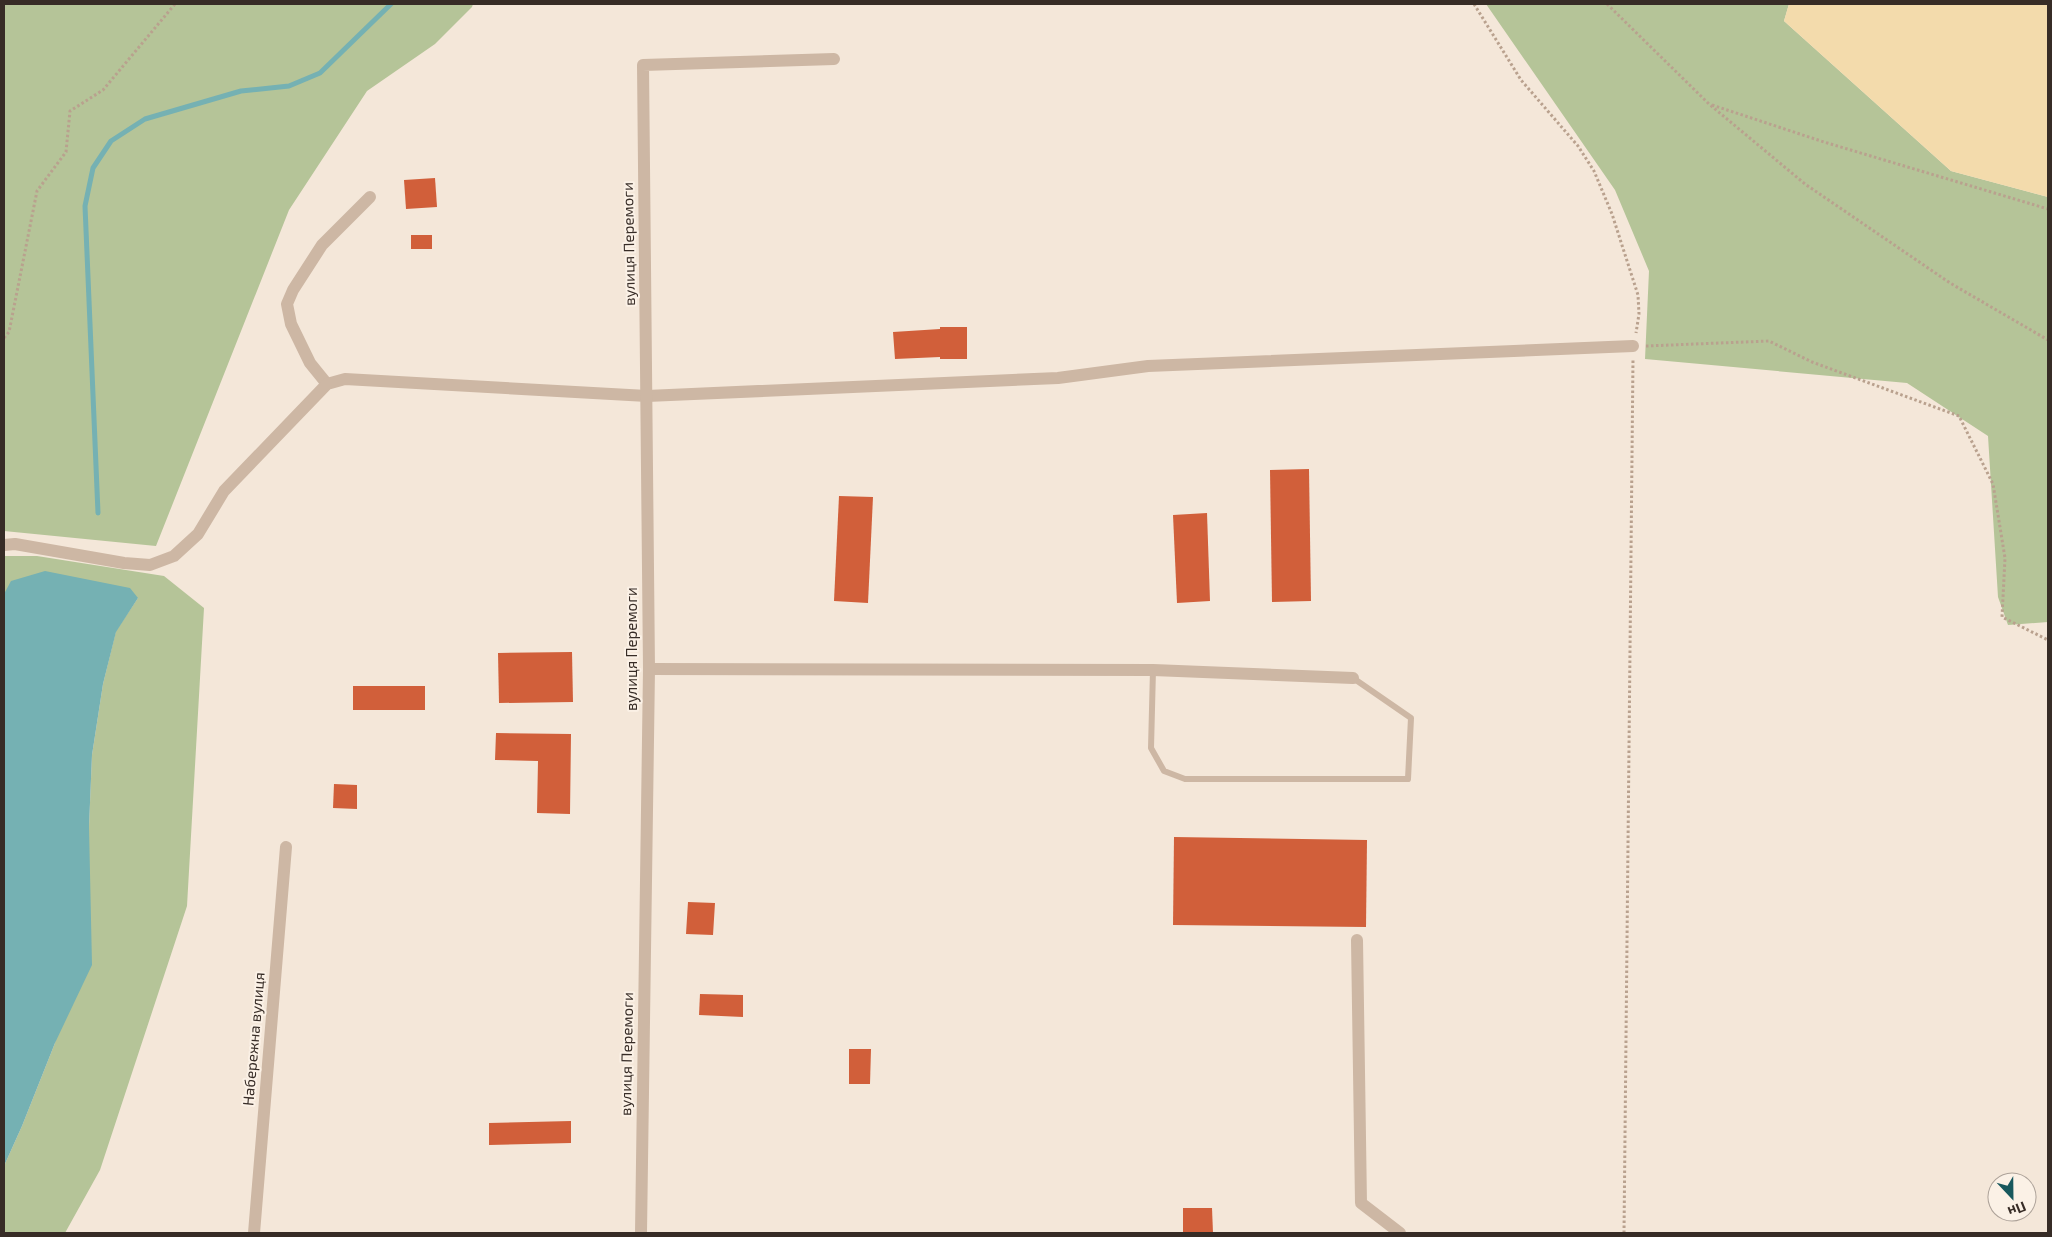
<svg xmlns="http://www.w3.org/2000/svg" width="2052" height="1237" viewBox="0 0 2052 1237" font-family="'Exo 2',sans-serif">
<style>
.green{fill:#b5c498}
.sand{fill:#f3dbac}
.water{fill:#75b1b3}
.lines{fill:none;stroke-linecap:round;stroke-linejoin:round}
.stream{stroke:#75b1b3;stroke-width:5}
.building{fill:#d15f3a}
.path{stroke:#b9a18e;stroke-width:3;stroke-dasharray:2.5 2.5;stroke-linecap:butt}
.service{stroke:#cdb7a4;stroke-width:6}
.minor{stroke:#cdb7a4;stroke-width:12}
.labels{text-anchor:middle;stroke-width:4;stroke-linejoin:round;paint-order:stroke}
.street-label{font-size:15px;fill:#372c26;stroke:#fbf1e6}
</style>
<rect width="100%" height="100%" fill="#f4e7d9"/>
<!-- green -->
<g class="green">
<path d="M4,4H473L472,7L435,44L367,91L289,210L156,546L4,531Z"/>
<path d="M1486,4H1789L1784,21L1951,171L2048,197V622L2008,625L1998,597L1988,436L1907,383L1645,359L1649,271L1615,190Z"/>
<path d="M4,556H37L164,576L204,608L187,906L100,1170L65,1233H4V1166L22,1126L55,1043L89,827L92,755L103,684L116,631L138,598L4,594Z"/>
</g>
<!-- sand -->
<path class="sand" d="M1789,4H2048V197L1951,171L1784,21Z"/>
<!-- water -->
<path class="water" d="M45,571L130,588L138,598L116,632L103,684L92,755L89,827L92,965L55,1043L22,1126L4,1166V594L11,581Z"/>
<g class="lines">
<!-- stream -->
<path class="stream" d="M98,513L85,206L93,168L111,141L145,119L241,91L289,86L320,73L391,4"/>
</g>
<!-- building -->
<g class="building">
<path d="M435,178L437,207L406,209L404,180Z"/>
<rect x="411" y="235" width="21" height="14"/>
<path d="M940,327H967V359H940V357L895,359L893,332L940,329Z"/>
<path d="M1309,469L1311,601L1272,602L1270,470Z"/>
<path d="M839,496L873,497L868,603L834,601Z"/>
<path d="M1207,513L1210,601L1177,603L1173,515Z"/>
<path d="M572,652L573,702L499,703L498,653Z"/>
<rect x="353" y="686" width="72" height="24"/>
<path d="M496,733L571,734L570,814L537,813L538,761L495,760Z"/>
<path d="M334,784L357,785V809L333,808Z"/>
<path d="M1174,837L1367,840L1366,927L1173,925Z"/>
<path d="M688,902L715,903L713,935L686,934Z"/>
<path d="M700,994L743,995V1017L699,1015Z"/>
<path d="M849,1049H871L870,1084H849Z"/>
<path d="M571,1121V1143L489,1145V1123Z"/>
<path d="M1183,1208H1212L1213,1233H1183Z"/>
</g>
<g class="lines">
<!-- path -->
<g class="path">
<path d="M1474,4L1521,80L1578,146L1594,171L1612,214L1638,295L1639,314L1636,333"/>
<path d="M1607,4L1709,104L1805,184L1950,283L2048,340"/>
<path d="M1712,105L1824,142L2048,209"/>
<path d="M4,338L9,332L37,191L66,152L70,111L103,90L175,4"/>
<path d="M1646,346L1769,341L1812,362L1959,416L1993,484L2005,558L2002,617L2048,640"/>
<path d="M1624,1233L1633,359"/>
</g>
<!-- service -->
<path class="service" d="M1153,670L1151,748L1164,771L1185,779H1408L1411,718L1353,678"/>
<!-- minor -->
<g class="minor">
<path d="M327,384L310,363L291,324L287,304L293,290L322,245L370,197"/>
<path d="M4,545L15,544L124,563L150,565L174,556L198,534L224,491L327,384L345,379L647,396L1058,378L1148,366L1633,346"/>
<path d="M649,669L1153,670L1353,678"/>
<path d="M1357,940L1361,1203L1400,1233"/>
<path d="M254,1233L286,847"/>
<path d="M641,1233L649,669L643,65L834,59"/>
</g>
</g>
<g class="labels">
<!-- street labels -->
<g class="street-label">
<text transform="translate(629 244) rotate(-91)" y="5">вулиця Перемоги</text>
<text transform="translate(632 649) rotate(-90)" y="5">вулиця Перемоги</text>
<text transform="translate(254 1039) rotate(-85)" y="5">Набережна вулиця</text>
<text transform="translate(627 1054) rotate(-89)" y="5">вулиця Перемоги</text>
</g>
</g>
<!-- border -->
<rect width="2052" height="1237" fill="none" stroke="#372c26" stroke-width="10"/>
<!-- north arrow -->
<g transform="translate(2012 1197) rotate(158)"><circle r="24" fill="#fbf1e6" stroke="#ada299"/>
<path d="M0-4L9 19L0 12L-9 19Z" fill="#18585d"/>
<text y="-8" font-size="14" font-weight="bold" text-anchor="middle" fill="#372c26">Пн</text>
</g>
</svg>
